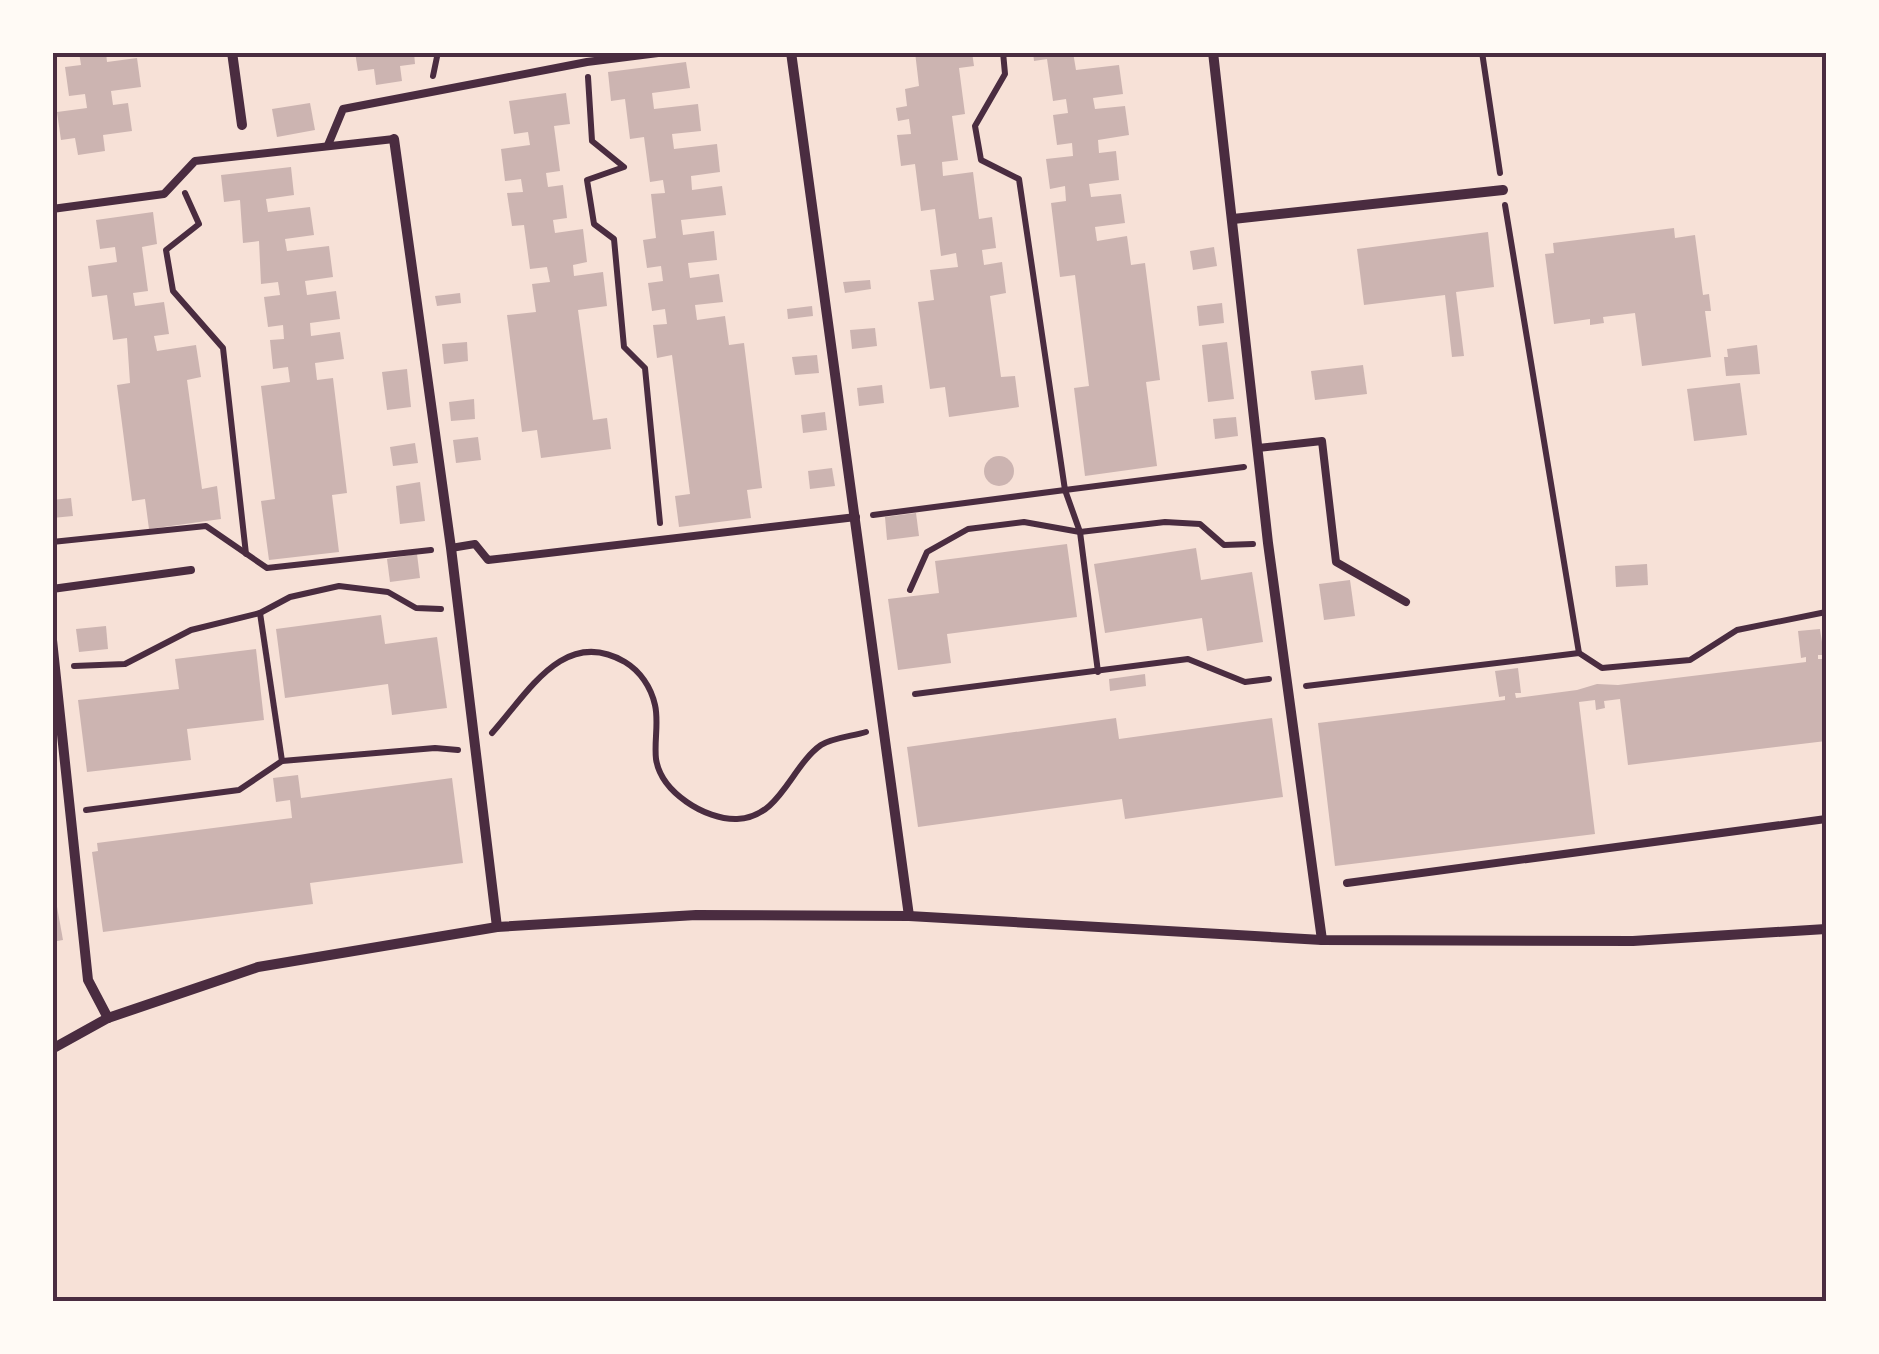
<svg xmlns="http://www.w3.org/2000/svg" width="1879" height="1354" viewBox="0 0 1879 1354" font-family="'DejaVu Sans',sans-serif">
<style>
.building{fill:#ccb4b1}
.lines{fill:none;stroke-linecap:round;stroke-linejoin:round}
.path{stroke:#4a2c40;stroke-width:6}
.service{stroke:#4a2c40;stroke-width:8}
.minor{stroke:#4a2c40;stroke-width:10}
.neatline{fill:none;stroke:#4a2c40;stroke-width:4}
</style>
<rect width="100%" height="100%" fill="#f7e1d7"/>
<!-- building -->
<g class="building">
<path d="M79,52H106L107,62L137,58L141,87L111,91L113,105L128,103L132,131L103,135L105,151L78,155L75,138L61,140L57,112L87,108L85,94L69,96L65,67L81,65Z"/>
<path d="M355,52H414L415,64L400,66L402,81L376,85L374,69L358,71Z"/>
<path d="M915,52H972L974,66L959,68L965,114L952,116L958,160L942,162L943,176L973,172L979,219L992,217L996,248L982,250L984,265L1002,262L1006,293L990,296L1001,377L1015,376L1019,407L949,417L945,387L930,389L918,302L934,300L930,270L958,267L956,253L941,256L935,209L921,211L915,164L901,166L897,135L911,134L909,119L898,121L896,108L907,106L905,89L919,86Z"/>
<path d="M1033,52H1073L1076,70L1119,65L1123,94L1093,98L1095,109L1125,106L1129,135L1098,140L1099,153L1116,151L1119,180L1089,184L1091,197L1121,194L1125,223L1095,227L1097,241L1127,236L1131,265L1145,263L1160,380L1146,382L1157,466L1085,476L1074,388L1089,386L1075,275L1060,277L1051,203L1066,201L1065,186L1050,189L1046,159L1073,156L1072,143L1057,145L1053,115L1068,113L1066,99L1053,101L1047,59L1034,61Z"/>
<path d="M686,62L690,88L652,93L654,109L698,104L701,131L672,134L674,149L717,144L720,172L691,176L692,190L722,186L726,215L681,220L683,235L714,231L717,260L688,263L690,278L719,274L723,302L695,305L697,320L725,316L729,345L744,343L762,488L747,490L751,518L679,527L675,496L690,494L672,355L657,358L653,325L667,324L665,309L652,311L648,283L663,281L661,266L647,268L643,240L656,238L651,194L665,193L663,180L650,182L644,137L630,139L625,99L611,101L608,72Z"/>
<path d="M566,93L570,124L554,126L560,171L546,173L548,187L563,185L567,218L553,220L555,233L583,229L587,262L573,265L574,276L603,272L607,306L578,310L593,420L607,418L611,449L541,458L537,430L522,432L507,315L536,312L532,284L550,282L547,267L530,269L524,225L512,226L507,193L523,192L521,179L505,181L501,149L530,145L528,132L514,134L509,101Z"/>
<path d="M310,103L315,130L277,137L272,109Z"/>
<path d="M291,167L294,195L266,199L268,212L310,207L314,235L285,239L287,251L329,246L333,277L305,281L307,295L336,291L340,319L310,323L311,336L340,332L344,359L315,363L317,380L333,378L347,493L332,495L339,552L269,560L261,501L275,499L261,386L290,382L288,367L273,369L270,340L284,339L283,325L268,327L264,297L280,295L278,282L261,284L259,241L243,243L240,200L224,202L221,175Z"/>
<path d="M153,212L157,244L142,247L148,291L133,293L135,306L164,302L169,334L154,336L157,351L196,345L201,377L187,380L202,489L217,486L221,519L149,529L145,499L132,501L117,385L130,383L127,338L113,340L107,295L92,297L88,266L117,262L115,247L100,249L96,220Z"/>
<path d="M1674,228L1675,238L1695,235L1703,295L1709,294L1711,311H1705L1711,357L1642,366L1635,313L1603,317L1604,323L1590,325V319L1554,324L1545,254L1554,253L1553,243Z"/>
<path d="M1488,232L1494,287L1456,292L1464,356L1452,357L1445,295L1364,305L1357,249Z"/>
<path d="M1214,247L1217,266L1193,270L1190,251Z"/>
<path d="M870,280L871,289L845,293L843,282Z"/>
<path d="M460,293L461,303L437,306L435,296Z"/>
<path d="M1222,303L1224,323L1199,326L1197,306Z"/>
<path d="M812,306L813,316L788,319L787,309Z"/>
<path d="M875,328L877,346L852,349L850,330Z"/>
<path d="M467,342L468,361L444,364L442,344Z"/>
<path d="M1227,342L1234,399L1208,402L1202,345Z"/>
<path d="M1757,345L1760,374L1726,376L1724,357H1728L1727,349Z"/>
<path d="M817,355L819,373L795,375L792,357Z"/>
<path d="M1363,365L1367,394L1315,400L1311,371Z"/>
<path d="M407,369L411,407L387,410L382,372Z"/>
<path d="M1740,383L1747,435L1694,441L1687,389Z"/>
<path d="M882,385L884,403L859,406L857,388Z"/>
<path d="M474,399L475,419L451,421L449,402Z"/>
<path d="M825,412L827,430L803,433L801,415Z"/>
<path d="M1236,417L1238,436L1215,439L1213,419Z"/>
<path d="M478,437L481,460L456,463L453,440Z"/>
<path d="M415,443L418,463L393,466L390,447Z"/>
<circle cx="999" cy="471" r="15"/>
<path d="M832,468L835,486L810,489L808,471Z"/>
<path d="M420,482L425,521L400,524L396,486Z"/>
<path d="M71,498L73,516L52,518V500Z"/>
<path d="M916,513L919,536L887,540L885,517Z"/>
<path d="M1067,544L1077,617L947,634L951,663L898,670L888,599L939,593L935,561Z"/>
<path d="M1196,548L1201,580L1252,572L1263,642L1207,651L1202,618L1105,633L1094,564Z"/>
<path d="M417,554L420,578L390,582L387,559Z"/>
<path d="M1647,564L1648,585L1616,587L1615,566Z"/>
<path d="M1350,580L1355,616L1324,620L1319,584Z"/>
<path d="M381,615L385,644L437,637L447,708L392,715L388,684L285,698L276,629Z"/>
<path d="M106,626L108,649L79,652L76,629Z"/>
<path d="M1820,629L1824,655H1818V659H1826V741L1628,765L1620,699L1604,701L1605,708L1596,710L1595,700L1579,702L1595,834L1335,866L1318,723L1505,700V696L1499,697L1495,671L1518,668L1521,693H1515L1516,698L1577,690L1597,684L1618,685L1806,662V657L1801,658L1798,631Z"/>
<path d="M256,649L264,720L187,729L191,760L87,772L78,700L179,689L175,659Z"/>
<path d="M1145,674L1146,686L1110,691L1109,679Z"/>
<path d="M1116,718L1119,739L1272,718L1283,797L1125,819L1122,799L918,827L907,747Z"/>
<path d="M298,775L301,798L452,778L463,863L310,883L313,904L103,932L92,852L98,851L97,843L292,818L290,800L276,802L273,778Z"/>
<path d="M52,879L63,940L52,942Z"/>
</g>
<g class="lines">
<!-- path -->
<g class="path">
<path d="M1003,52L1005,74L975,126L981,160L1019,179L1065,490L1244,467"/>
<path d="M1482,52L1500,173"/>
<path d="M433,76L438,52"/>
<path d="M588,77L592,141L624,167L587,180L594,224L614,239L624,347L645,368L660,523"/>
<path d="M185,193L199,224L166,250L173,291L223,348L246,554"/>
<path d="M1505,205L1579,653"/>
<path d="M873,515L1065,490L1080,532L1098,672"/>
<path d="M52,542L206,526L267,568L431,550"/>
<path d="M910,590L927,552L968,529L1024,522L1080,532L1165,522L1200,524L1224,545L1253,544"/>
<path d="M260,613L282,761"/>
<path d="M74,666L125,664L191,630L260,613L290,597L339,586L388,592L416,608L441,609"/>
<path d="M1306,686L1579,653L1602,668L1690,660L1737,630L1826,612"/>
<path d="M915,694L1188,659L1245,682L1269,679"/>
<path d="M492,733C528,693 564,626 625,662C640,671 651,687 655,705C659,722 654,741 656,759C661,792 705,820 737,819C780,818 791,766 821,745C832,738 853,736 866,732"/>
<path d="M86,810L239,790L282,761L435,748L458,750"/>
</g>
<!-- service -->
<g class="service">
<path d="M328,145L343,109L587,62L666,52"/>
<path d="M52,209L164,194L195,161L394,139"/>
<path d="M1258,448L1322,441L1336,562L1406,602"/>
<path d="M451,548L475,544L488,560L856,517"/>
<path d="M52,589L191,570"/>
<path d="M1347,883L1826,819"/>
</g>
<!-- minor -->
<g class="minor">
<path d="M232,52L242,125"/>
<path d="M791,52L909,916"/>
<path d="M1213,52L1268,543L1322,940"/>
<path d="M394,139L451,548L497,927"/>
<path d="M1233,219L1503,190"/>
<path d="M52,640L88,980L108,1018"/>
<path d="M52,1049L108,1018L258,967L497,927L696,915L909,916L1322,940L1633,941L1826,929"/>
</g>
</g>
<!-- border -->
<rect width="1879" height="1354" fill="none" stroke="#fffaf5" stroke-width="110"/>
<rect x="55" y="55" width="1769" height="1244" class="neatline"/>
</svg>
